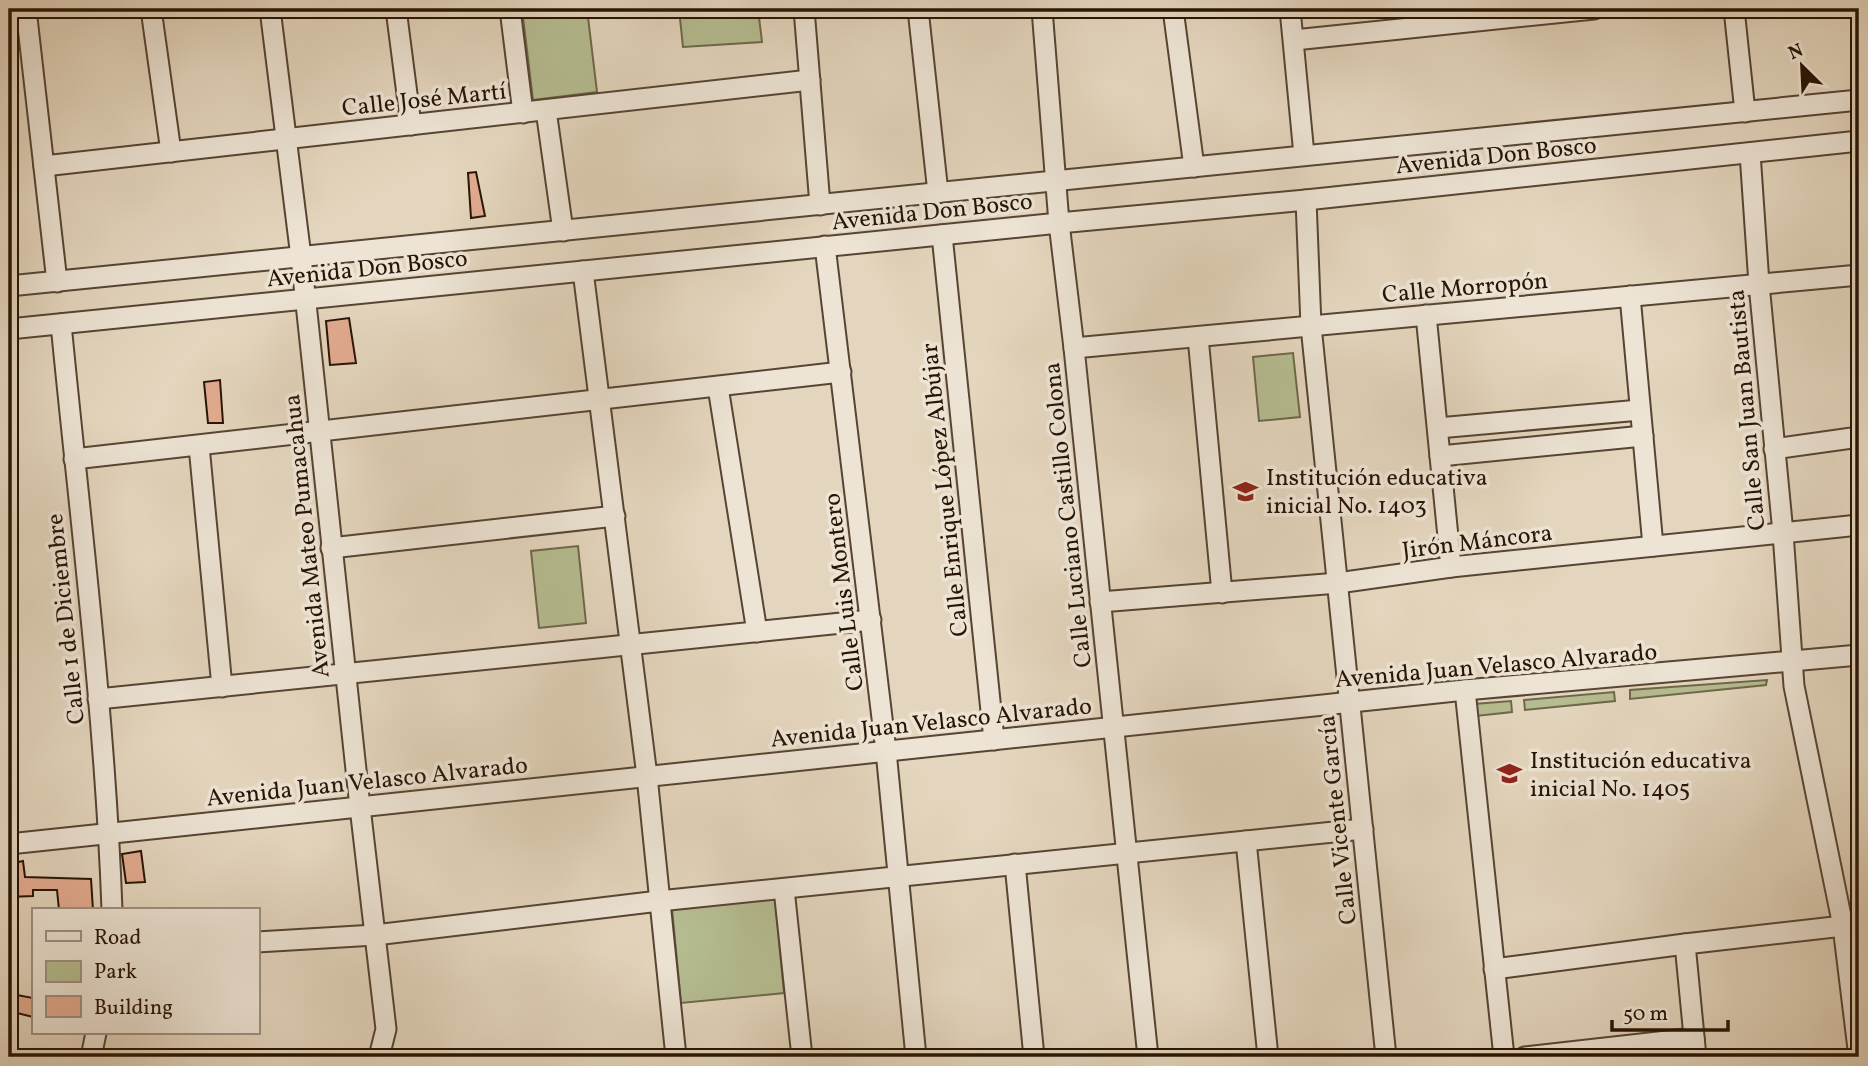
<svg xmlns="http://www.w3.org/2000/svg" width="1868" height="1066" viewBox="0 0 1868 1066" font-family="Vollkorn,serif">
<style>
.green{fill:#b5bd91;stroke:#6e684b;stroke-width:2}
.building{fill:#e3ac91;stroke:#281405;stroke-width:2}
.lines{fill:none;stroke-linecap:round;stroke-linejoin:round}
.minor-casing{stroke:#574433;stroke-width:23}
.minor{stroke:#ede4d5;stroke-width:19}
.labels{text-anchor:middle;stroke-width:7;stroke-linejoin:round;paint-order:stroke}
.street-label{font-size:24px;fill:#281405;stroke:#ede4d5}
.poi-label{font-size:24px;fill:#281405;stroke:#ede4d5;text-anchor:start}
</style>
<rect width="100%" height="100%" fill="#e4d6be"/>
<filter id="stains"><feTurbulence type="fractalNoise" baseFrequency=".00286" numOctaves="4"/><feColorMatrix values="0 0 0 0 .2 0 0 0 0 .09 0 0 0 0 .02 0 0 0 .5 -.17"/></filter>
<radialGradient id="worn" r=".72"><stop offset=".6" stop-color="#630" stop-opacity="0"/><stop offset="1" stop-color="#630" stop-opacity=".3"/></radialGradient>
<!-- green -->
<g class="green">
<path d="M522,9H587L597,92L533,100Z"/>
<path d="M679,9H758L762,42L683,47Z"/>
<path d="M1293,353L1300,417L1259,421L1253,357Z"/>
<path d="M578,546L586,623L539,628L531,551Z"/>
<path d="M1767,680L1766,685L1630,699V690Z"/>
<path d="M1614,692L1615,701L1525,710L1524,700Z"/>
<path d="M1511,701L1512,712L1476,716L1474,704Z"/>
<path d="M775,899L784,993L681,1003L672,909Z"/>
</g>
<!-- building -->
<g class="building">
<path d="M476,172L485,216L471,218L468,173Z"/>
<path d="M349,318L356,363L330,365L326,321Z"/>
<path d="M220,380L223,423H208L204,382Z"/>
<path d="M141,851L145,882L126,883L122,854Z"/>
<path d="M23,861L25,877L91,879L93,910H59L57,890H33V896L9,897V864Z"/>
<path d="M17,995L33,998V1017L13,1012Z"/>
</g>
<g class="lines">
<defs>
<g id="minor">
<path d="M26,9L57,282"/>
<path d="M151,9L171,152"/>
<path d="M270,9L301,257L360,807L386,1029L379,1057"/>
<path d="M396,9L411,125"/>
<path d="M510,9L523,113"/>
<path d="M804,9L820,205"/>
<path d="M918,9L938,193"/>
<path d="M1042,9L1059,223L1074,348L1148,1057"/>
<path d="M1173,9L1194,167"/>
<path d="M1290,9L1304,155"/>
<path d="M1734,9L1745,112"/>
<path d="M1294,40L1594,9"/>
<path d="M546,110L563,231"/>
<path d="M1750,153L1759,284L1783,533L1794,686L1843,926L1859,1057"/>
<path d="M44,166L810,80"/>
<path d="M1306,200L1311,326L1386,1057"/>
<path d="M942,235L994,740"/>
<path d="M825,246L886,751L916,1057"/>
<path d="M583,271L647,776L676,1057"/>
<path d="M9,286L1859,100"/>
<path d="M1630,296L1653,546"/>
<path d="M1426,315L1451,567"/>
<path d="M61,324C80,519 105,714 112,910"/>
<path d="M9,329L1059,223L1306,200L1859,141"/>
<path d="M1198,337L1222,593"/>
<path d="M1074,348L1859,275"/>
<path d="M718,387L757,632"/>
<path d="M1438,428L1640,410"/>
<path d="M199,446L222,687"/>
<path d="M1774,449L1859,437"/>
<path d="M1440,456L1643,436"/>
<path d="M74,459L841,372"/>
<path d="M331,548L615,516"/>
<path d="M1100,602L1338,583L1451,567L1859,525"/>
<path d="M1465,690L1504,1057"/>
<path d="M98,699L871,620"/>
<path d="M1246,841L1268,1057"/>
<path d="M9,844L1465,690L1859,655"/>
<path d="M1015,864L1034,1057"/>
<path d="M784,889L802,1057"/>
<path d="M257,942L375,935L659,901L1363,829"/>
<path d="M1685,944L1696,1057"/>
<path d="M1494,969L1685,944L1843,926"/>
<path d="M91,1057L96,1033"/>
<path d="M1525,1057L1694,1038"/>
</g>
</defs>
<!-- minor casing -->
<use href="#minor" class="minor-casing"/>
<!-- minor -->
<use href="#minor" class="minor"/>
</g>
<!-- icons -->
<defs>
<symbol id="school-bare" viewBox="-9 -9 18 18"><path d="M0-5L7-2L0 1L-7-2ZM-4 1L0 2.5L4 1V4Q0 6-4 4Z" fill="#8f2418" stroke="#ede4d5" stroke-width="2.5" paint-order="stroke"/></symbol>
</defs>
<g fill-rule="evenodd">
<use href="#school-bare" x="1228" y="474" width="35" height="35"/>
<use href="#school-bare" x="1492" y="756" width="35" height="35"/>
</g>
<g class="labels">
<!-- street labels -->
<g class="street-label">
<text transform="translate(424 99) rotate(-6)" y="8">Calle José Martí</text>
<text transform="translate(1496 155) rotate(-6)" y="8">Avenida Don Bosco</text>
<text transform="translate(932 211) rotate(-6)" y="8">Avenida Don Bosco</text>
<text transform="translate(367 268) rotate(-6)" y="8">Avenida Don Bosco</text>
<text transform="translate(1465 287) rotate(-5)" y="8">Calle Morropón</text>
<text transform="translate(1746 410) rotate(-95)" y="8">Calle San Juan Bautista</text>
<text transform="translate(944 490) rotate(-96)" y="8">Calle Enrique López Albújar</text>
<text transform="translate(1067 515) rotate(-96)" y="8">Calle Luciano Castillo Colona</text>
<text transform="translate(306 536) rotate(-96)" y="8">Avenida Mateo Pumacahua</text>
<text transform="translate(1477 541) rotate(-7)" y="8">Jirón Máncora</text>
<text transform="translate(843 592) rotate(-97)" y="8">Calle Luis Montero</text>
<text transform="translate(65 619) rotate(-96)" y="8">Calle 1 de Diciembre</text>
<text transform="translate(1496 665) rotate(-5)" y="8">Avenida Juan Velasco Alvarado</text>
<text transform="translate(931 722) rotate(-6)" y="8">Avenida Juan Velasco Alvarado</text>
<text transform="translate(367 781) rotate(-6)" y="8">Avenida Juan Velasco Alvarado</text>
<text transform="translate(1337 820) rotate(-96)" y="8">Calle Vicente García</text>
</g>
<!-- poi labels -->
<g class="poi-label">
<text x="1266" y="485">Institución educativa<tspan x="1266" dy="28">inicial No. 1403</tspan></text>
<text x="1530" y="768">Institución educativa<tspan x="1530" dy="28">inicial No. 1405</tspan></text>
</g>
</g>
<!-- margin -->
<rect width="1868" height="1066" fill="none" stroke="#e4d6be" stroke-width="35"/>
<rect x="10" y="10" width="1847" height="1045" fill="none" stroke="#281405" stroke-width="3.5"/>
<rect x="18" y="18" width="1833" height="1031" fill="none" stroke="#281405" stroke-width="2"/>
<!-- legend -->
<rect x="32" y="908" width="228" height="126" fill="#ede4d5" stroke="#9e9182" stroke-width="2"/>
<rect x="46" y="931" width="35" height="10" fill="#ede4d5" stroke="#9e9182" stroke-width="2"/>
<text x="94" y="944" font-size="21" fill="#281405">Road</text>
<rect x="46" y="961" width="35" height="21" fill="#b5bd91" stroke="#9e9182" stroke-width="2"/>
<text x="94" y="978" font-size="21" fill="#281405">Park</text>
<rect x="46" y="996" width="35" height="21" fill="#e3ac91" stroke="#9e9182" stroke-width="2"/>
<text x="94" y="1014" font-size="21" fill="#281405">Building</text>
<!-- north arrow -->
<g transform="translate(1802 66) rotate(336)" stroke="#ede4d5" stroke-width="5" paint-order="stroke">
<path d="M0-5L12 26L0 18L-12 26Z" fill="#281405"/>
<text y="-10" font-size="19" font-weight="bold" text-anchor="middle" fill="#281405">N</text>
</g>
<!-- scale -->
<path d="M1612 1020v10h116v-10" fill="none" stroke="#281405" stroke-width="3.5"/>
<text x="1623" y="1020" font-size="21" fill="#281405" stroke="#ede4d5" stroke-width="5" paint-order="stroke">50 m</text>
<rect width="100%" height="100%" filter="url(#stains)"/>
<rect width="100%" height="100%" fill="url(#worn)"/>
</svg>
